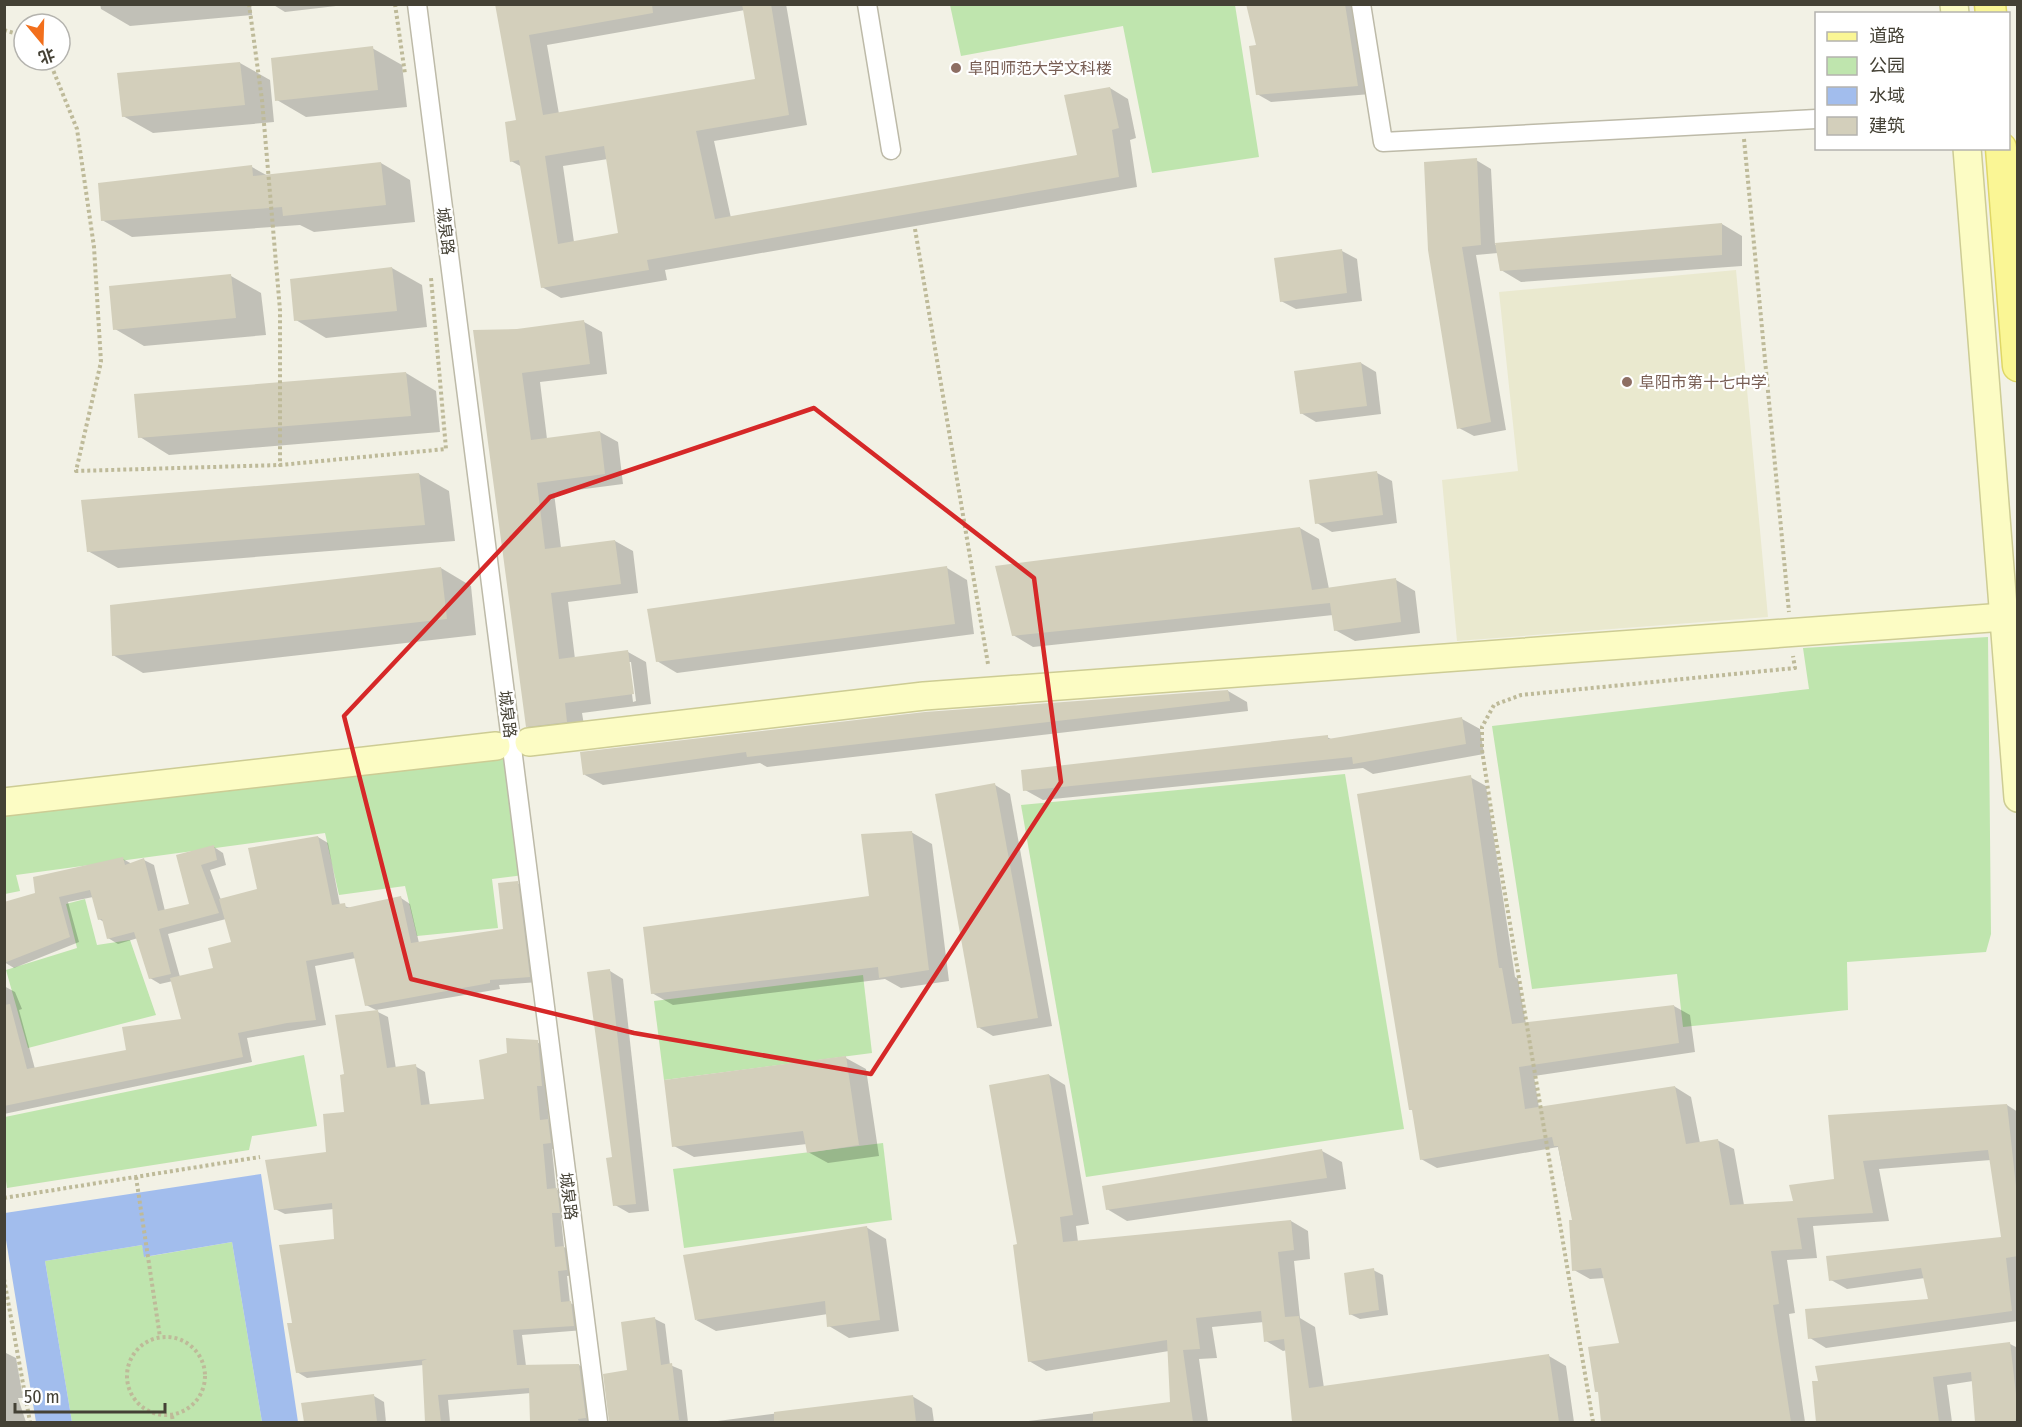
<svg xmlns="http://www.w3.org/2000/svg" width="2022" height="1427" viewBox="0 0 2022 1427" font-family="'Fira Sans Condensed','Noto Sans SC',sans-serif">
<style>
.education{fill:#eae9cf}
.green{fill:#bfe5ae}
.water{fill:#a2bded}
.shadow{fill:#0003;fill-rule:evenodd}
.building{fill:#d3cfbb;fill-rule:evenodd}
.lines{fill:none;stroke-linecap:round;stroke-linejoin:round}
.street-casing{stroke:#bdbaa8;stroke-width:21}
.secondary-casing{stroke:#cdcc94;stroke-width:30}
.primary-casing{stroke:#dfd766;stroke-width:33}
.path{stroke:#beba99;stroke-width:4;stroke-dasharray:3 3;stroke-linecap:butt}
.street{stroke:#fff;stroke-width:18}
.secondary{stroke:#fcfcc4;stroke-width:27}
.primary{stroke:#faf695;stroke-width:30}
.marked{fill:none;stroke:#d62828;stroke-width:4.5;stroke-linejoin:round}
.education-dot{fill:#8d6e63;stroke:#fff;stroke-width:2}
.labels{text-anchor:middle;stroke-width:4.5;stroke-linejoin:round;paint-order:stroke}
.education-label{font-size:16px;fill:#785e54;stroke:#fff;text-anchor:start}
.street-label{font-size:16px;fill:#444135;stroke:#fff}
</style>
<rect width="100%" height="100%" fill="#f2f1e5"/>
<!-- education -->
<path class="education" d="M1736,270L1768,617L1457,641L1442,480L1518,471L1499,292Z"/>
<!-- green -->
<g class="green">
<path d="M950,5H1235L1259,157L1152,173L1123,26L961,56Z"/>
<path d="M1988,637L1991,934L1986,952L1847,962L1848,1010L1683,1027L1677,974L1532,989L1492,726L1809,689L1803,648Z"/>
<path d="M505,756L524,875L492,879L498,928L417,936L405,886L339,895L325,833L16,875L20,891L5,894L4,812Z"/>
<path d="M1345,774L1404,1129L1086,1177L1021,805Z"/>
<path d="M85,899L97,945L130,940L156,1015L28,1048L6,970L77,948L66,904Z"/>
<path d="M863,975L872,1053L664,1080L654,1001Z"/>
<path d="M304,1055L317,1126L252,1136L249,1150L7,1188L4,1167L5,1117Z"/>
<path d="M883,1143L892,1220L684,1248L673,1169Z"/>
<path d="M232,1242L262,1422H72L45,1261L142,1245L145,1257Z"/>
</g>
<!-- water -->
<path class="water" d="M261,1174L298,1422H262L232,1242L144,1257L142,1245L45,1261L72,1422H36L5,1234V1213Z"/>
<!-- shadow -->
<g class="shadow">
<path d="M100,4H251L252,15L130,26L101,9Z"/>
<path d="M272,4H353L285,12Z"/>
<path d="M496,4H786L807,125L714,141L731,218L1079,157L1110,88L1128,99L1136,138L1130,140L1137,187L665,270L667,280L561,298L542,287L522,167L511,161L518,121ZM745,10L757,80L559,114L547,45ZM608,159L620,234L574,242L563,166Z"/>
<path d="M1247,4H1358L1371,94L1271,102L1257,94L1258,46Z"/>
<path d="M372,48L402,65L407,107L306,117L277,100Z"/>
<path d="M240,63L270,80L274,122L153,133L123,116Z"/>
<path d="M1476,160L1491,169L1495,245L1722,224L1742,236V266L1521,282L1501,270L1498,253L1476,255L1506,430L1474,436L1459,428L1426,163Z"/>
<path d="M381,163L410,180L415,222L314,232L300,225L132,237L102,220L252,167L268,176Z"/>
<path d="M1342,251L1357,259L1362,301L1296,309L1281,301Z"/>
<path d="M392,268L422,285L427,327L326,338L296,320Z"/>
<path d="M231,276L261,293L266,335L144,346L115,329Z"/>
<path d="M584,322L602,332L607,374L540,382L547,439L600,432L618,442L623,484L554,493L561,548L615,541L633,551L638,593L568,602L575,659L628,652L646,662L651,704L582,713L585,731L545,736L527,726L517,330ZM628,662H631L636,701L633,702Z"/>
<path d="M1361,363L1376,372L1381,414L1316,422L1301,413Z"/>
<path d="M406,373L436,391L440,432L169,455L140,437Z"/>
<path d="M1377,473L1392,481L1397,523L1332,532L1317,523Z"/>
<path d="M419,474L449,491L455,541L118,568L88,551Z"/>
<path d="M1300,528L1319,539L1329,589L1396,580L1415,591L1420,633L1355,641L1335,630L1333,615L1033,647L1013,635Z"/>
<path d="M441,568L471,586L476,635L143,673L113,655Z"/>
<path d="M947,568L967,580L974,634L677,673L657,661Z"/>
<path d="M1228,691L1247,702L1248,711L767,767L760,763L603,785L585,775L581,753Z"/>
<path d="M1462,719L1480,729L1484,754L1373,774L1363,768L1043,800L1025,790L1327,737L1333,740Z"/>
<path d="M1470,777L1486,786L1515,977L1518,979L1526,1024L1674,1006L1690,1015L1695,1052L1534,1076L1539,1108L1675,1087L1691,1097L1700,1143L1717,1140L1734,1149L1744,1205L1795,1202L1836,1181L1830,1117L2007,1105L2018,1112V1321L1826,1348L1810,1338L1930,1300L1925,1278L1847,1289L1831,1280L2002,1238L1991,1160L1879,1169L1889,1221L1813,1226L1817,1258L1787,1260L1795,1313L1789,1314L1805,1422H1602L1600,1392L1597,1391L1621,1344L1605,1278L1590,1279L1574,1270L1573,1222L1558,1147L1437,1168L1421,1159Z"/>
<path d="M995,785L1010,794L1052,1026L993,1036L978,1027Z"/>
<path d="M911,832L932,844L949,981L901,988L885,979L673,1005L652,993L871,897Z"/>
<path d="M318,837L328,843L340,905L351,908L401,898L410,904L419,943L505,930L517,883L527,889L539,982L499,985L500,989L376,1010L366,1005L356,958L315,966L326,1025L247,1038L252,1062L4,1114V986L15,992L22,1009L19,1010L35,1069L128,1051L182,1020L173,981L160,984L150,978L138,938L118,944L108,938L104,922L99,919L93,897L68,902L79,942L14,968L4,962L37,894L123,859L132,864L144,860L154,865L165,911L191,905L178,856L214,847L223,853L226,865L210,870L221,900L258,890ZM226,919L233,943L214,969L180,977L168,934Z"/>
<path d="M610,971L623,979L649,1211L629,1213L615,1205Z"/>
<path d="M378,1012L388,1017L396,1069L415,1066L425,1072L430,1106L486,1100L509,1054L537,1042L547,1048L552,1091H546L549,1121L558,1126L560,1148L552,1149L556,1189L566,1195L569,1218H561L564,1247L574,1253L577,1275L567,1276L570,1303L581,1308L584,1330L522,1335L526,1366L579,1365L589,1371L595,1422H512L532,1421L531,1393L448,1400L450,1422H426L423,1365L307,1378L297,1372L335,1240L334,1209L285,1214L275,1209L328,1154L346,1113L345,1076Z"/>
<path d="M846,1058L866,1069L879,1156L828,1163L808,1152L807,1144L694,1157L674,1146Z"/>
<path d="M1049,1075L1065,1085L1089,1224L1076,1226L1078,1242L1291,1221L1308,1231L1310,1259L1294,1261L1300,1318L1315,1327L1324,1388L1549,1356L1566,1366L1574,1422H1294L1287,1350L1283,1351L1266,1341L1264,1322L1212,1327L1217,1358L1199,1359L1208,1422H1020L1172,1404L1169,1351L1046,1371L1029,1361L1019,1245Z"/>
<path d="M1322,1151L1342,1162L1346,1189L1127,1221L1107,1209Z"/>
<path d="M866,1227L886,1239L899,1331L849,1338L829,1326L828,1314L716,1331L696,1320Z"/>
<path d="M1373,1270L1383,1275L1388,1315L1360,1319L1350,1314Z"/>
<path d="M655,1319L665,1324L670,1365L682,1370L688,1422H610L629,1371Z"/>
<path d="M2010,1344L2018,1348V1422H1976L1973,1381L1947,1385L1952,1422H1817L1814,1383Z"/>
<path d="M4,1352L16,1358L23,1398H18L26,1422H4Z"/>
<path d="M374,1396L384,1402L386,1422H306L303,1404Z"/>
<path d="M912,1396L932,1408L934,1422H710Z"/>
</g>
<!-- building -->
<g class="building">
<path d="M495,4H652L653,13L529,35L543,115L755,79L742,4H771L789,115L696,131L715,219L1077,155L1064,95L1110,87L1119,128L1112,130L1119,177L647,260L649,270L541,288L519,160L510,162L505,122L516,120ZM604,146L618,233L558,244L545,156Z"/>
<path d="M1246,4H1345L1358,86L1256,95L1249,46L1256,45Z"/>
<path d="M373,46L378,90L275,101L271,58Z"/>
<path d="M240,62L245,105L122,117L117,73Z"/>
<path d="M1477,158L1481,245L1462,247L1491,422L1457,429L1428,250L1424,162Z"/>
<path d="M381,162L386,205L283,216L282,207L101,221L98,183L252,165L253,176Z"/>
<path d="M1722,223V255L1500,271L1495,243Z"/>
<path d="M1342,249L1347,293L1280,302L1274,258Z"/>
<path d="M392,267L397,311L294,321L290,279Z"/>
<path d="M231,274L236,318L113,330L109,286Z"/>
<path d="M584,320L590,364L522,373L531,440L600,431L605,474L537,483L545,549L615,540L621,584L551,593L559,659L628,650L634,694L565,703L567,722L526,727L473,330L517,329Z"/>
<path d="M1361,362L1367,406L1300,414L1294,371Z"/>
<path d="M406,372L411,416L138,438L134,394Z"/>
<path d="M1377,471L1383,515L1315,524L1309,480Z"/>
<path d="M419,473L425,525L87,552L81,500Z"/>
<path d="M1300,527L1312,590L1396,578L1401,622L1334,631L1330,603L1012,636L995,566Z"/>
<path d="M947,566L955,624L656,662L647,609Z"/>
<path d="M441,567L447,619L112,656L110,605Z"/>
<path d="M1228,690L1230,701L747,757L746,752L583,775L580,752L925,712Z"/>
<path d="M1462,717L1466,744L1353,764L1352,757L1023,791L1021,770L1328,735V739Z"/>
<path d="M1471,775L1499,968H1502L1512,1024L1674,1005L1679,1043L1519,1067L1525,1109L1675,1086L1686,1144L1718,1139L1730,1205L1793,1201L1789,1185L1834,1179L1828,1115L2007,1104L2018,1204V1256L2006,1258L2012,1311L1808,1339L1805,1309L1928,1299L1921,1268L1829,1281L1826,1256L2001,1237L1988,1150L1863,1161L1873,1213L1797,1218L1802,1249L1771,1251L1779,1304L1773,1305L1791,1422H1601L1598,1392H1595L1588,1347L1619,1343L1601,1268L1572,1271L1569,1220H1572L1558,1146H1554L1552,1137L1420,1160L1412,1110H1409L1357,794Z"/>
<path d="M995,783L1038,1018L977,1028L935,794Z"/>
<path d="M912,831L929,970L879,978L878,967L651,994L643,927L869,896L861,834Z"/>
<path d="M318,836L332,905L345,903L346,908L401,896L411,943L503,929L498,883L518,881L530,977L490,980V983L365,1006L353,952L306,961L316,1020L287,1023L238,1033L243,1057L4,1106V1005L10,1004L27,1069L126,1050L122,1027L181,1019L170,978L213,968L208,948L231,942L219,899L257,889L248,848Z"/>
<path d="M214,845L217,860L201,865L219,913L159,929L171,974L149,979L134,932L107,939L102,919L98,920L90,890L59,897L70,937L4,963V902L35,893L33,877L123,857L125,865L144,858L158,911L189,904L176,855Z"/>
<path d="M610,969L636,1204L613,1206L606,1158L612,1157L587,972Z"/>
<path d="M378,1010L387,1068L416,1064L421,1105L484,1099L479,1060L507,1053L506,1038L538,1040L542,1086H537L540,1120L548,1119L551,1143L543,1144L547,1189L557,1188L560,1213H552L555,1247L564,1246L567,1270L558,1271L561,1302L571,1301L574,1326L513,1330L517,1365L579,1364L586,1418L578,1419L579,1422H530L529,1388L438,1395L441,1422H425L422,1361L427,1359L296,1373L287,1323H292L279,1245L334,1239L332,1203L274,1210L265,1160L326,1152L323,1114L344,1112L340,1075L344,1074L335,1015Z"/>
<path d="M846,1056L859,1145L807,1153L803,1131L672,1147L664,1080Z"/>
<path d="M1049,1074L1073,1215L1060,1217L1063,1242L1291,1220L1294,1250L1278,1252L1285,1317L1299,1316L1309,1388L1549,1354L1559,1422H1292L1284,1339L1264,1342L1261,1311L1196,1318L1200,1349L1183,1350L1193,1422H1093V1412L1170,1402L1167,1340L1028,1362L1013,1245L1017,1244L989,1085Z"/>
<path d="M1322,1149L1327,1178L1106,1210L1102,1186Z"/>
<path d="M867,1226L880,1320L827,1327L825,1301L695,1320L683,1255Z"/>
<path d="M1374,1268L1379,1310L1349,1315L1344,1273Z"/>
<path d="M655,1317L661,1365L672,1363L679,1420L609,1422L603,1374L627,1370L621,1322Z"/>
<path d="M2010,1342L2018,1411L2015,1422H1975L1971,1372L1933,1377L1939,1422H1816L1812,1381H1818L1815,1366Z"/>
<path d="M374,1394L377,1422H304L301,1403Z"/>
<path d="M913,1395L916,1422H774V1412Z"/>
</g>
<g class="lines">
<defs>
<g id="street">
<path d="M417,4L598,1422"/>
<path d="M867,4L891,150"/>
<path d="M1361,4L1383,142L1816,119"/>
</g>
<g id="secondary">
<path d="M1954,4L1955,14"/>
<path d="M1967,148L2018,798"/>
<path d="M529,742L924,696L2018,616"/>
<path d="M4,802L496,746"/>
</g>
<g id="primary">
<path d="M1990,4L1991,14"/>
<path d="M2001,148L2018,366"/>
</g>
</defs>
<!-- street casing -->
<use href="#street" class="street-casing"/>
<!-- secondary casing -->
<use href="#secondary" class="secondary-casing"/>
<!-- primary casing -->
<use href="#primary" class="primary-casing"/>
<!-- path -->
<g class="path">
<path d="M249,4L262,100L280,310V465L446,449L431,278"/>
<path d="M395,4L405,74"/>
<path d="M4,30L24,36"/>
<path d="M49,60L77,129L94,247L101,362L76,471L280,465"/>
<path d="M1744,139L1789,612"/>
<path d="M915,229L988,664"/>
<path d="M136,1177L160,1337"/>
<path d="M4,1198L260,1157"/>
<path d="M4,1279L30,1422"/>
<circle cx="166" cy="1376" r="39"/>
<path d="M172,1416L173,1422"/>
<path d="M1593,1422L1493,822L1482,750V727L1494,705L1521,695L1795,668L1793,656"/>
</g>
<!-- street -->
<use href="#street" class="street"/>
<!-- secondary -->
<use href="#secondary" class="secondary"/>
<!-- primary -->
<use href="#primary" class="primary"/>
</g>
<!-- marked area -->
<path class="marked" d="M814,408L1034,578L1061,782L871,1074L634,1033L411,979L344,716L550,497Z"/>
<!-- markers -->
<g class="education-dot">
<circle cx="956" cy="68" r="6"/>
<circle cx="1627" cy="382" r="6"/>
</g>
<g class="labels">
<!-- education labels -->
<g class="education-label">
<text x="968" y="74">阜阳师范大学文科楼</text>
<text x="1639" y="388">阜阳市第十七中学</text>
</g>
<!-- street labels -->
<g class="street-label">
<text transform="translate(446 231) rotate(83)" y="6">城泉路</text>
<text transform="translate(508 714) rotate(83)" y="6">城泉路</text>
<text transform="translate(569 1196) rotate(83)" y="6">城泉路</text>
</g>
</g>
<!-- border -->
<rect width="2022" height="1427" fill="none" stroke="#444135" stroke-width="12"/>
<!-- legend -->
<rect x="1815" y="12" width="195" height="138" fill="#ffffff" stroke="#b4b3ae" stroke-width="1.5"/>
<rect x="1827" y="32" width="30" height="9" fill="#faf695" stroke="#b4b3ae" stroke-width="1.5"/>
<text x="1869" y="42" font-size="18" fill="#444135">道路</text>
<rect x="1827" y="57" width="30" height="18" fill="#bfe5ae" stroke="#b4b3ae" stroke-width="1.5"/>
<text x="1869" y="72" font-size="18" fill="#444135">公园</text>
<rect x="1827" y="87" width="30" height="18" fill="#a2bded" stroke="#b4b3ae" stroke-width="1.5"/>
<text x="1869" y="102" font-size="18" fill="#444135">水域</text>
<rect x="1827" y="117" width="30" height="18" fill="#d3cfbb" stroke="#b4b3ae" stroke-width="1.5"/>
<text x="1869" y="132" font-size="18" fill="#444135">建筑</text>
<!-- north arrow -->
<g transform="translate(42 42) rotate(161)"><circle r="28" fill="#ffffff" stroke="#b4b3ae" stroke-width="1.5"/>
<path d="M0-4.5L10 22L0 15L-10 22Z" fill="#f26f1c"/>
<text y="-9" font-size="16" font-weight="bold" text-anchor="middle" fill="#444135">北</text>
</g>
<!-- scale -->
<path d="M15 1403v9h150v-9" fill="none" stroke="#444135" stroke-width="3"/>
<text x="24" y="1403" font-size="18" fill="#444135" stroke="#ffffff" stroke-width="4.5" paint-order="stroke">50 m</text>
</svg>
